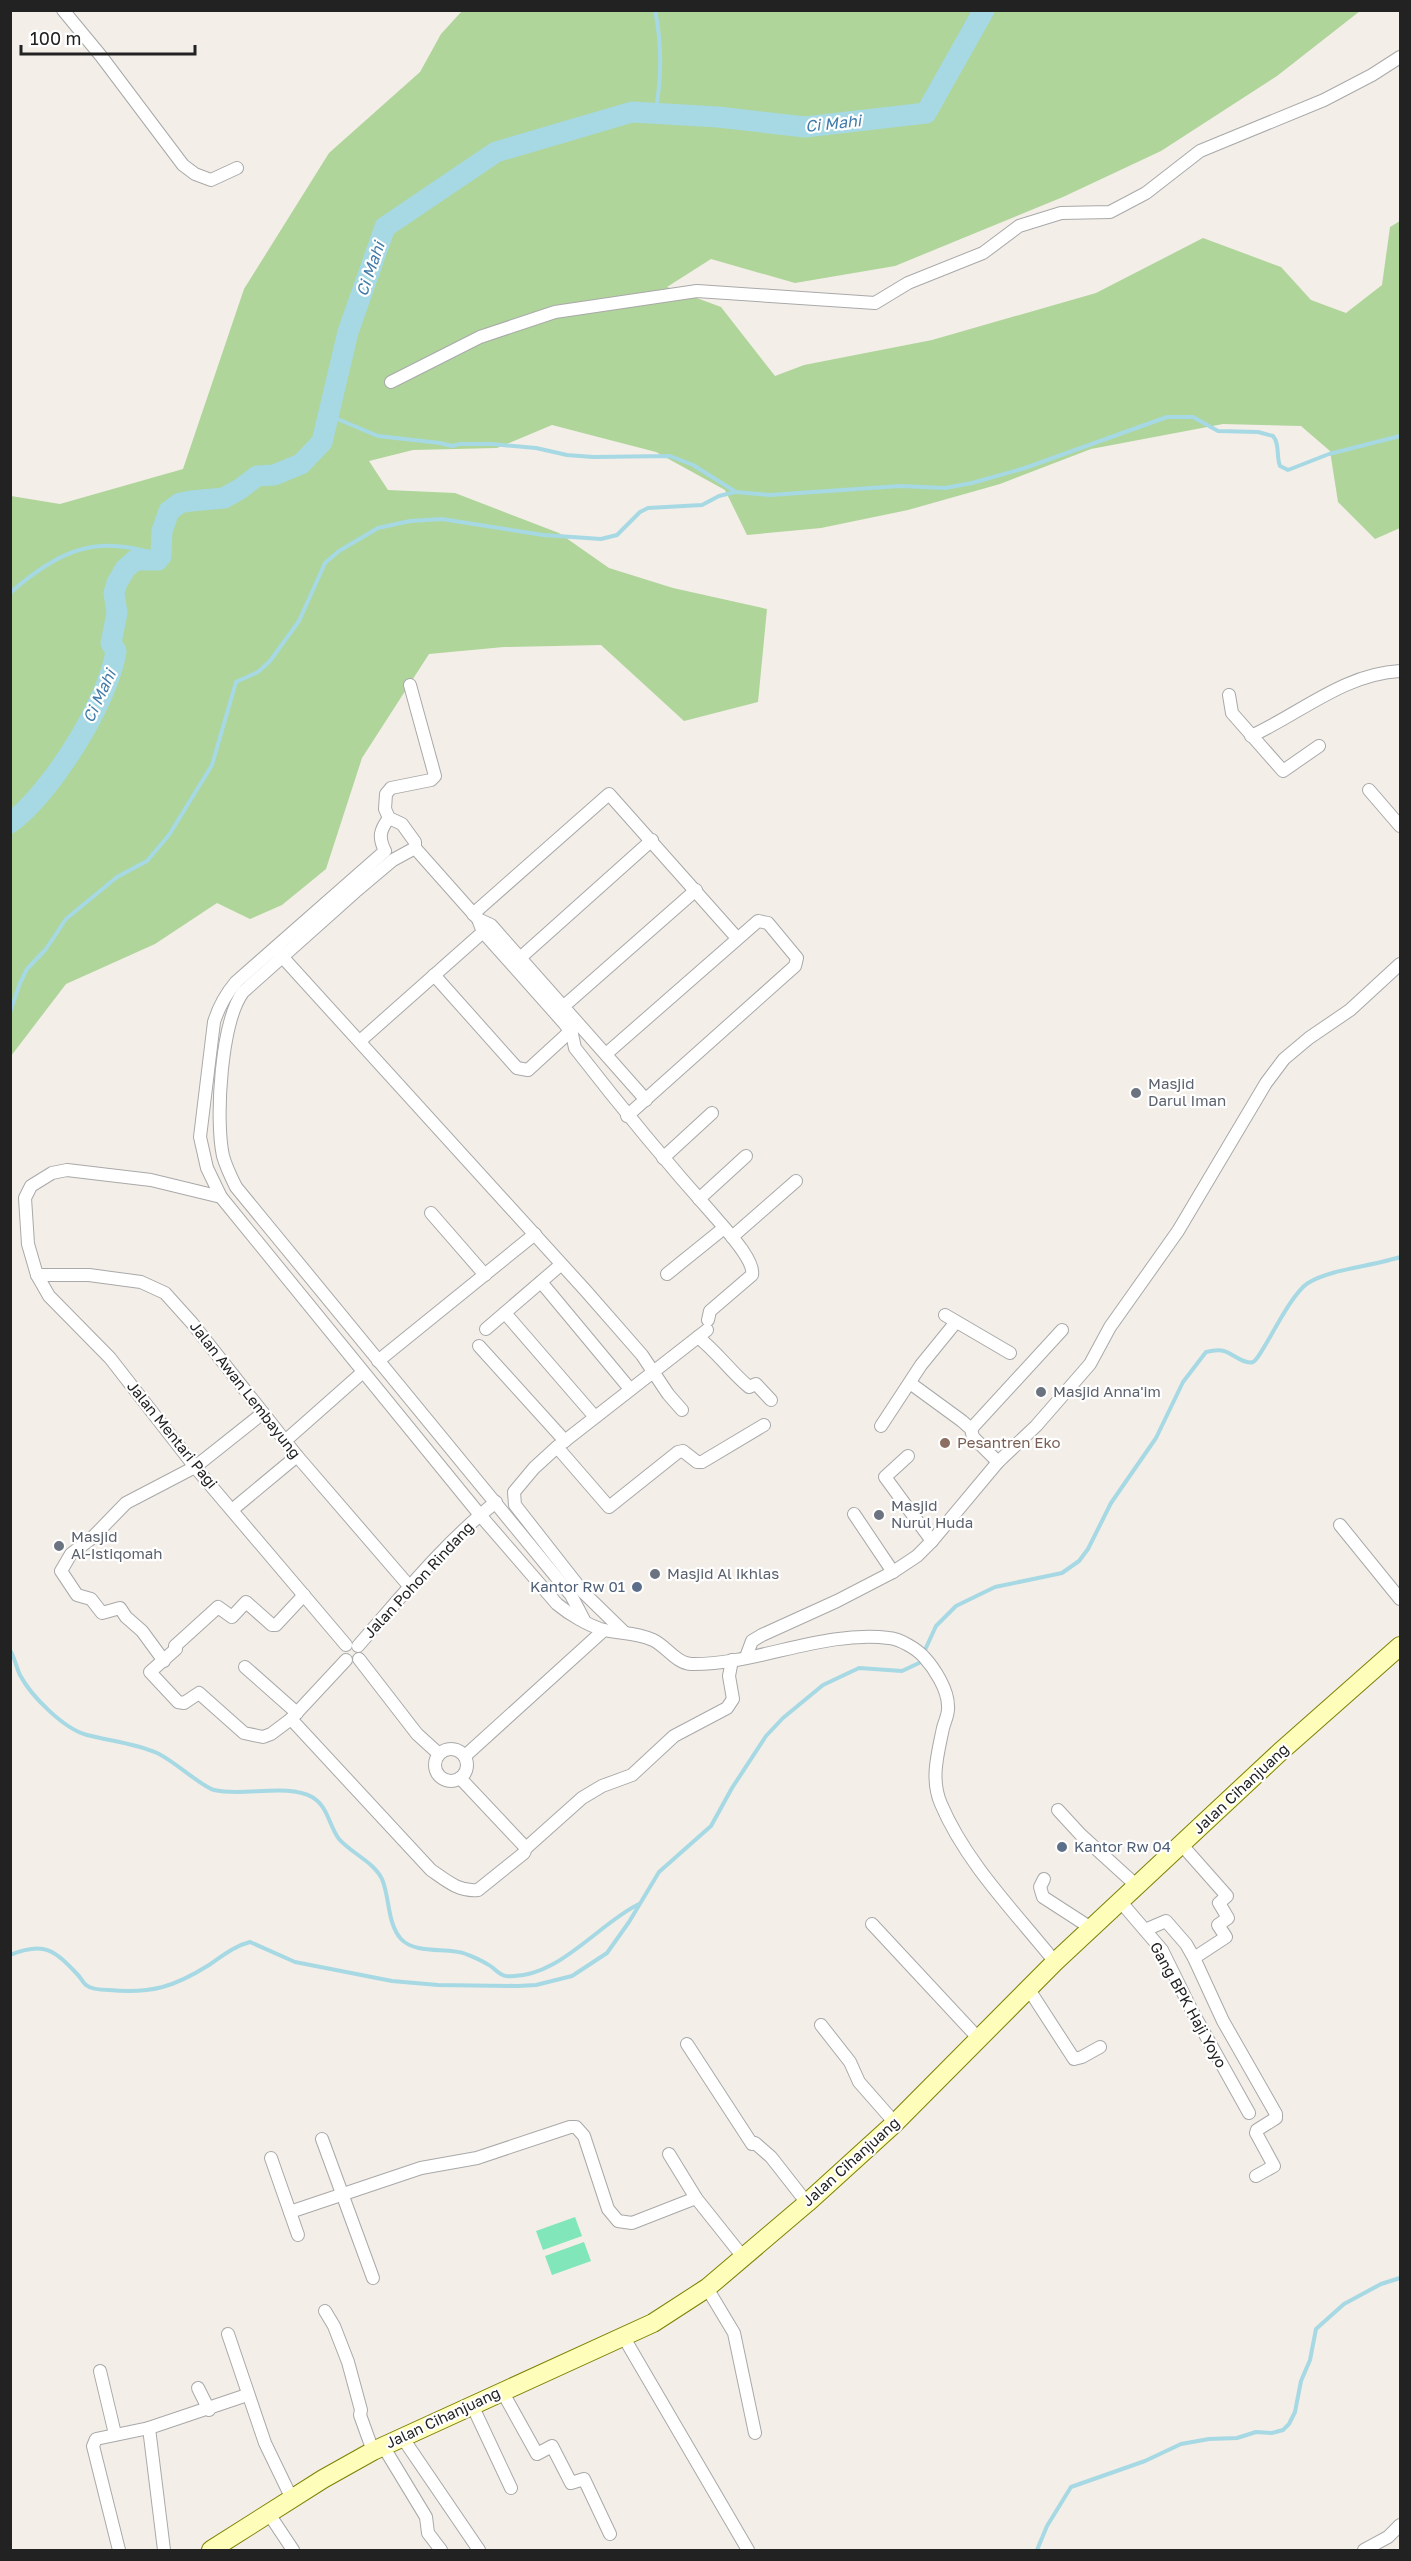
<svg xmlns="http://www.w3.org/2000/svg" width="1411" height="2561" viewBox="0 0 1411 2561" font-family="'Golos Text',sans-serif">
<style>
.forest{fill:#afd59a}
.pitch{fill:#81e6b9}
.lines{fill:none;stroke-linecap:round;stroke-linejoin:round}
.stream{stroke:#a6d9e3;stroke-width:4}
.river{stroke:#a6d9e3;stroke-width:21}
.minor-casing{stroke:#a9a9a9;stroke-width:14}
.secondary-casing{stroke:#7c8200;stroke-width:20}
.minor{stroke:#fff;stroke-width:12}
.secondary{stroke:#fefdba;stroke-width:18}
.worship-dot{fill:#6b7280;stroke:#fff;stroke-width:2}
.education-dot{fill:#8d6e63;stroke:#fff;stroke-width:2}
.service-dot{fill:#5c6f8a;stroke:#fff;stroke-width:2}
.labels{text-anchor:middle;stroke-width:4.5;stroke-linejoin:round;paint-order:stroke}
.worship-label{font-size:15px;fill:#5b616d;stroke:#fff;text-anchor:start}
.street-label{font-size:15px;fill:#222;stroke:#fff}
.education-label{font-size:15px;fill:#785e54;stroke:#fff;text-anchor:start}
.service-label{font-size:15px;fill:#4e5e75;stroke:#fff;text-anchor:end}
.water-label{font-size:16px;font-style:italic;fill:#407ba9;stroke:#fff}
</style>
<rect width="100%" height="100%" fill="#f3eee8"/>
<!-- forest -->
<path class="forest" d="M462,11H1360L1277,76L1161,151L1063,197L895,266L795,283L711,259L667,287L721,307L775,376L804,365L932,340L1096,293L1203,238L1281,267L1311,300L1346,313L1382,285L1390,227L1400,221V528L1375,539L1338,502L1330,451L1301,426L1223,424L1091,449L1000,484L908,510L821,528L747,535L725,490L656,452L552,425L497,448L413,450L369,461L388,490L455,493L559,533L609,568L673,588L767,609L758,702L684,721L601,645L504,647L429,654L362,758L326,869L282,905L250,919L217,903L155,944L66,984L11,1056V496L60,504L183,469L244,289L329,153L420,72L441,34Z"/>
<!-- pitch -->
<g class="pitch">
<path d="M575,2217L582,2236L543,2250L536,2231Z"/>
<path d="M584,2242L591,2261L552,2275L545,2256Z"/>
</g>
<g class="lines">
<!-- stream -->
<g class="stream">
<path d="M655,10C662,45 662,79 655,114"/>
<path d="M328,415L378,436L440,443L452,446L460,444H492L536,448L567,455L593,457L670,456L693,465L736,492L770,495L900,486L945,488L972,483L1025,468L1167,417H1193L1218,431L1258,432L1273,436C1280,444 1276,456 1280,466L1288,470L1329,454L1400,436"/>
<path d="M10,593C59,550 97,533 161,556"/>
<path d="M10,1012L20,983L27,969L46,949L66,919L117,877L147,861L169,835L212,765L236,682L258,672L270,661L299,621L325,563L339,551L378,528L410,521L442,519L543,535L601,539L617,535L640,512L648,508L702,505L719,496L735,492"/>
<path d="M10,1650C15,1658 16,1667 20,1675C31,1696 64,1729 87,1735C110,1741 135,1743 157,1753C173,1760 202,1787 214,1790C242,1797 288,1783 312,1797C328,1806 329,1826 339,1839C351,1853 374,1862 382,1879C390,1898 387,1923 401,1939C416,1955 448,1947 466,1954C473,1957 481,1960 487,1964C494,1967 498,1975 506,1976C556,1981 599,1923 639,1904"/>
<path d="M10,1955C45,1941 54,1950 78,1975C81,1978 83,1983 86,1985C92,1990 102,1990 109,1990C151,1994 174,1987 209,1965C222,1956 234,1946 250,1942L295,1962L392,1981L438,1985L518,1986L536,1985L572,1976L607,1953L629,1922L659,1872L711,1826L732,1788L766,1736L783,1718L823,1685L859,1668L902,1671L919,1663L936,1626L956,1606L995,1587L1062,1573L1079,1561L1088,1549L1111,1503L1156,1438L1183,1382L1206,1352C1212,1351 1218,1349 1224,1351C1232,1353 1244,1365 1253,1362C1262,1358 1288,1296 1308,1283C1330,1269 1374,1266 1400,1257"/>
<path d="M1037,2550L1047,2526L1071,2487L1145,2461L1181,2444L1209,2439L1237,2438L1256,2432L1272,2433L1283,2430L1289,2424L1295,2412L1301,2381L1310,2360L1316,2329L1344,2304L1381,2284L1400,2278"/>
</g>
<!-- river -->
<path class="river" d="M10,823C51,794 109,700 116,651L111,643L117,613L114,593L117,583L125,569L135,560H158L161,556L162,531L169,511L180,503L191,501L224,498L240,489L257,476L274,475L301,464L322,442L348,332L385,227L496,152L632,112L718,117L805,127L926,113L984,10"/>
<defs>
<g id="minor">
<path d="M63,10L101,56L183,165L195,174L211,180L237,168"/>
<path d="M391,382L480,337L555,312L697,291L875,303L908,283L983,253L1019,226L1061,213L1110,212L1146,193L1200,151L1324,100L1372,75L1400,57"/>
<path d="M410,685L435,776L431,780L391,788L386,794L385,809L389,818L402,824L415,842V848L393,860L355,892L243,992C221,1022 215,1119 223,1156C226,1167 231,1177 236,1187L571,1595L584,1620"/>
<path d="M1229,695L1232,713L1283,771L1319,746"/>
<path d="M1251,736C1301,713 1344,674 1400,671"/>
<path d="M1369,790L1400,826"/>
<path d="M389,818C380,830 378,837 385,851L236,982C225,995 219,1006 214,1022L200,1137L207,1168L221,1197L480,1515L557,1604C569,1614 589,1626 604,1630C622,1634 635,1632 653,1640C666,1646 676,1663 691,1664C757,1665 822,1630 889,1638C900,1639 917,1649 924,1657C935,1669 948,1690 948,1706C949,1713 945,1721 943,1728C938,1753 930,1779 941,1804C966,1863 1015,1912 1055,1962"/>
<path d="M415,848L478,919L483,932L564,1023L572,1034L575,1048C620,1106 667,1163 716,1218C726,1230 755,1260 752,1275L710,1311L708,1320"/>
<path d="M473,914L609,794L737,938"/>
<path d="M478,919L491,925L646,1100"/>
<path d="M277,951L586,1291L642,1355L668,1394L682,1410"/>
<path d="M520,958L652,840"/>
<path d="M434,975L517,1068L528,1070L576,1026"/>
<path d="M564,1006L696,890"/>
<path d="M360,1041L483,932"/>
<path d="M606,1054L758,921L768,923L797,958L795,966L627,1116"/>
<path d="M663,1158L712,1113"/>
<path d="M221,1197L151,1180L67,1170L52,1173L31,1186L25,1198L28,1244L37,1275L49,1296L110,1358L195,1467L346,1645"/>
<path d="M699,1199L746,1156"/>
<path d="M431,1213L485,1275"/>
<path d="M732,1237L796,1181"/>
<path d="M667,1274L724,1228"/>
<path d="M37,1275H89L141,1282L165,1293L192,1323L297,1456L410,1587"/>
<path d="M541,1282L630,1389"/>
<path d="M505,1313L595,1417"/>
<path d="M945,1315L1010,1353"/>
<path d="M486,1329L557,1268"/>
<path d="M698,1337C717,1352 731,1372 749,1387L756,1384L771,1400"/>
<path d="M479,1346L565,1441"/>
<path d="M378,1361L535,1234"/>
<path d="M910,1383L962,1421L971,1429L973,1437L998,1462"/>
<path d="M881,1426L921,1365L956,1322"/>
<path d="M971,1429L1062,1330"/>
<path d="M285,1441L363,1372"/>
<path d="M557,1447L609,1507L678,1452L683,1451L697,1462H702L764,1425"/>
<path d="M908,1456L885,1477L932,1541"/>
<path d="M232,1510L297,1456"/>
<path d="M854,1514L893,1572"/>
<path d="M1340,1525L1400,1599"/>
<path d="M304,1595L276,1625H272L246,1602L232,1617L218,1607L175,1646L176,1649L150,1672L178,1702L184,1703L199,1693L244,1733L263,1737L271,1734L291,1719L346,1660"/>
<path d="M624,1632L584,1593L515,1505L514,1492L534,1468L557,1447L707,1330"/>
<path d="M358,1646C401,1597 444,1543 496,1502"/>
<path d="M746,1657L752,1641L762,1635L837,1601L893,1572L917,1556L932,1541L998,1462L1036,1426L1090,1364L1110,1327L1178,1231L1266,1083L1284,1059L1309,1038L1350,1010L1400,964"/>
<path d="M359,1659L417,1734L439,1754"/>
<path d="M164,1661L142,1631L126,1617L120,1608L102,1613L91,1599L77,1595L61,1571L71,1554L92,1538L126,1503L195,1467L263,1413"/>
<path d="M245,1667L297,1713"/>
<path d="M291,1719L431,1870C447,1881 459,1892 478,1890L524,1853L526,1848L582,1798L602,1786L632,1775L674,1736L727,1708L733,1699L729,1676L732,1660"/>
<circle cx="451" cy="1765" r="16"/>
<path d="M465,1756L604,1630"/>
<path d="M460,1778L526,1848"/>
<path d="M1058,1810L1081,1835L1137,1886"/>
<path d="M1181,1844L1227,1896L1219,1903L1228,1918L1218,1925L1226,1937L1194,1958"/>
<path d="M1044,1879L1040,1887L1043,1897L1091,1928"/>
<path d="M1120,1901L1162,1950L1192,2011L1249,2113"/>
<path d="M872,1924L980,2040"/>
<path d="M1145,1930L1166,1921L1186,1944L1194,1958L1223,2021L1276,2114V2118L1257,2130L1256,2133L1274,2166L1256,2176"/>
<path d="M1028,1988L1074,2059L1082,2057L1100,2047"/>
<path d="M821,2025L850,2062L859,2082L895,2123"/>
<path d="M687,2044L752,2144L755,2143L771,2157L807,2203"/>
<path d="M322,2139L373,2278"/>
<path d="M669,2154L696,2198L743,2257"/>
<path d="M271,2158L298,2235"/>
<path d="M290,2212L421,2168L477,2158L570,2127H576L584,2136L608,2209L618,2221L632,2223L696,2198"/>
<path d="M707,2288L734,2333L755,2433"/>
<path d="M325,2311L334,2326L348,2362L361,2410L360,2415L373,2451"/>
<path d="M228,2334L265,2443L292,2499"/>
<path d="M623,2336L748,2550"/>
<path d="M100,2371L115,2434"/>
<path d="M198,2388L209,2410"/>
<path d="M502,2391L537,2454L552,2446L571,2483L584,2479L610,2534"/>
<path d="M472,2405L511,2488"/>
<path d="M149,2428L164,2550"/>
<path d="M402,2437L479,2550"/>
<path d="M383,2446L426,2517L428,2533L441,2550"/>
<path d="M269,2514L293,2550"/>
<path d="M119,2550L93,2446L96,2439L149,2428L247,2395"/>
<path d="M1364,2550L1388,2537L1400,2525"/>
</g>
<path id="secondary" d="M211,2550L323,2479L373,2451L653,2323L707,2288L807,2203L895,2123L1055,1962L1280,1752L1400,1646"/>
</defs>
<!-- minor casing -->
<use href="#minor" class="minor-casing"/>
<!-- secondary casing -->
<use href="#secondary" class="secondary-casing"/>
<!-- minor -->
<use href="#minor" class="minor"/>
<!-- secondary -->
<use href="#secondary" class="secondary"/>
</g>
<!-- markers -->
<g class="worship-dot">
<circle cx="1136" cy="1093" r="6"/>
<circle cx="1041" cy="1392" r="6"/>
<circle cx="879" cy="1515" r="6"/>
<circle cx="59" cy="1546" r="6"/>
<circle cx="655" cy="1574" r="6"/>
</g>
<circle class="education-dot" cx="945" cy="1443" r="6"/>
<g class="service-dot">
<circle cx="637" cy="1587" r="6"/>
<circle cx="1062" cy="1847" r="6"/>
</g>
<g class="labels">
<!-- worship labels -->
<g class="worship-label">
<text x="1148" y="1089">Masjid<tspan x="1148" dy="17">Darul Iman</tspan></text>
<text x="1053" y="1397">Masjid Anna'im</text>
<text x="891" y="1511">Masjid<tspan x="891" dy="17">Nurul Huda</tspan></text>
<text x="71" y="1542">Masjid<tspan x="71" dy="17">Al-Istiqomah</tspan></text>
<text x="667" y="1579">Masjid Al Ikhlas</text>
</g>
<!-- street labels -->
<g class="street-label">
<text transform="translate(245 1390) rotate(52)" y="5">Jalan Awan Lembayung</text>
<text transform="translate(172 1435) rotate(51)" y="5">Jalan Mentari Pagi</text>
<text transform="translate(419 1580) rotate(-47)" y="5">Jalan Pohon Rindang</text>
<text transform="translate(1241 1789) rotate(-43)" y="5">Jalan Cihanjuang</text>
<text transform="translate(1188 2005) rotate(61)" y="5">Gang BPK Haji Yoyo</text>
<text transform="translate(851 2162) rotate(-42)" y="5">Jalan Cihanjuang</text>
<text transform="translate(443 2418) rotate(-25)" y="5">Jalan Cihanjuang</text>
</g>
<!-- education labels -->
<g class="education-label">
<text x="957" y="1448">Pesantren Eko</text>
</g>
<!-- service labels -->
<g class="service-label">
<text x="625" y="1592">Kantor Rw 01</text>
<text x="1074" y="1852" text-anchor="start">Kantor Rw 04</text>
</g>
<!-- water labels -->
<g class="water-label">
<text transform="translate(833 123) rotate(-6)" y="6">Ci Mahi</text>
<text transform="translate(370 269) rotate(-71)" y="6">Ci Mahi</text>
<text transform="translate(99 696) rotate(-65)" y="6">Ci Mahi</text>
</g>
</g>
<!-- border -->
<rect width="1411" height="2561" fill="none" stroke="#222222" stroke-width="24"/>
<!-- scale -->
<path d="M21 45v9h174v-9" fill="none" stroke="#222222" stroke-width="3"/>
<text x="30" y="45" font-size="18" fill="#222222" stroke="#ffffff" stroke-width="4.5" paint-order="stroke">100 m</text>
</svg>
